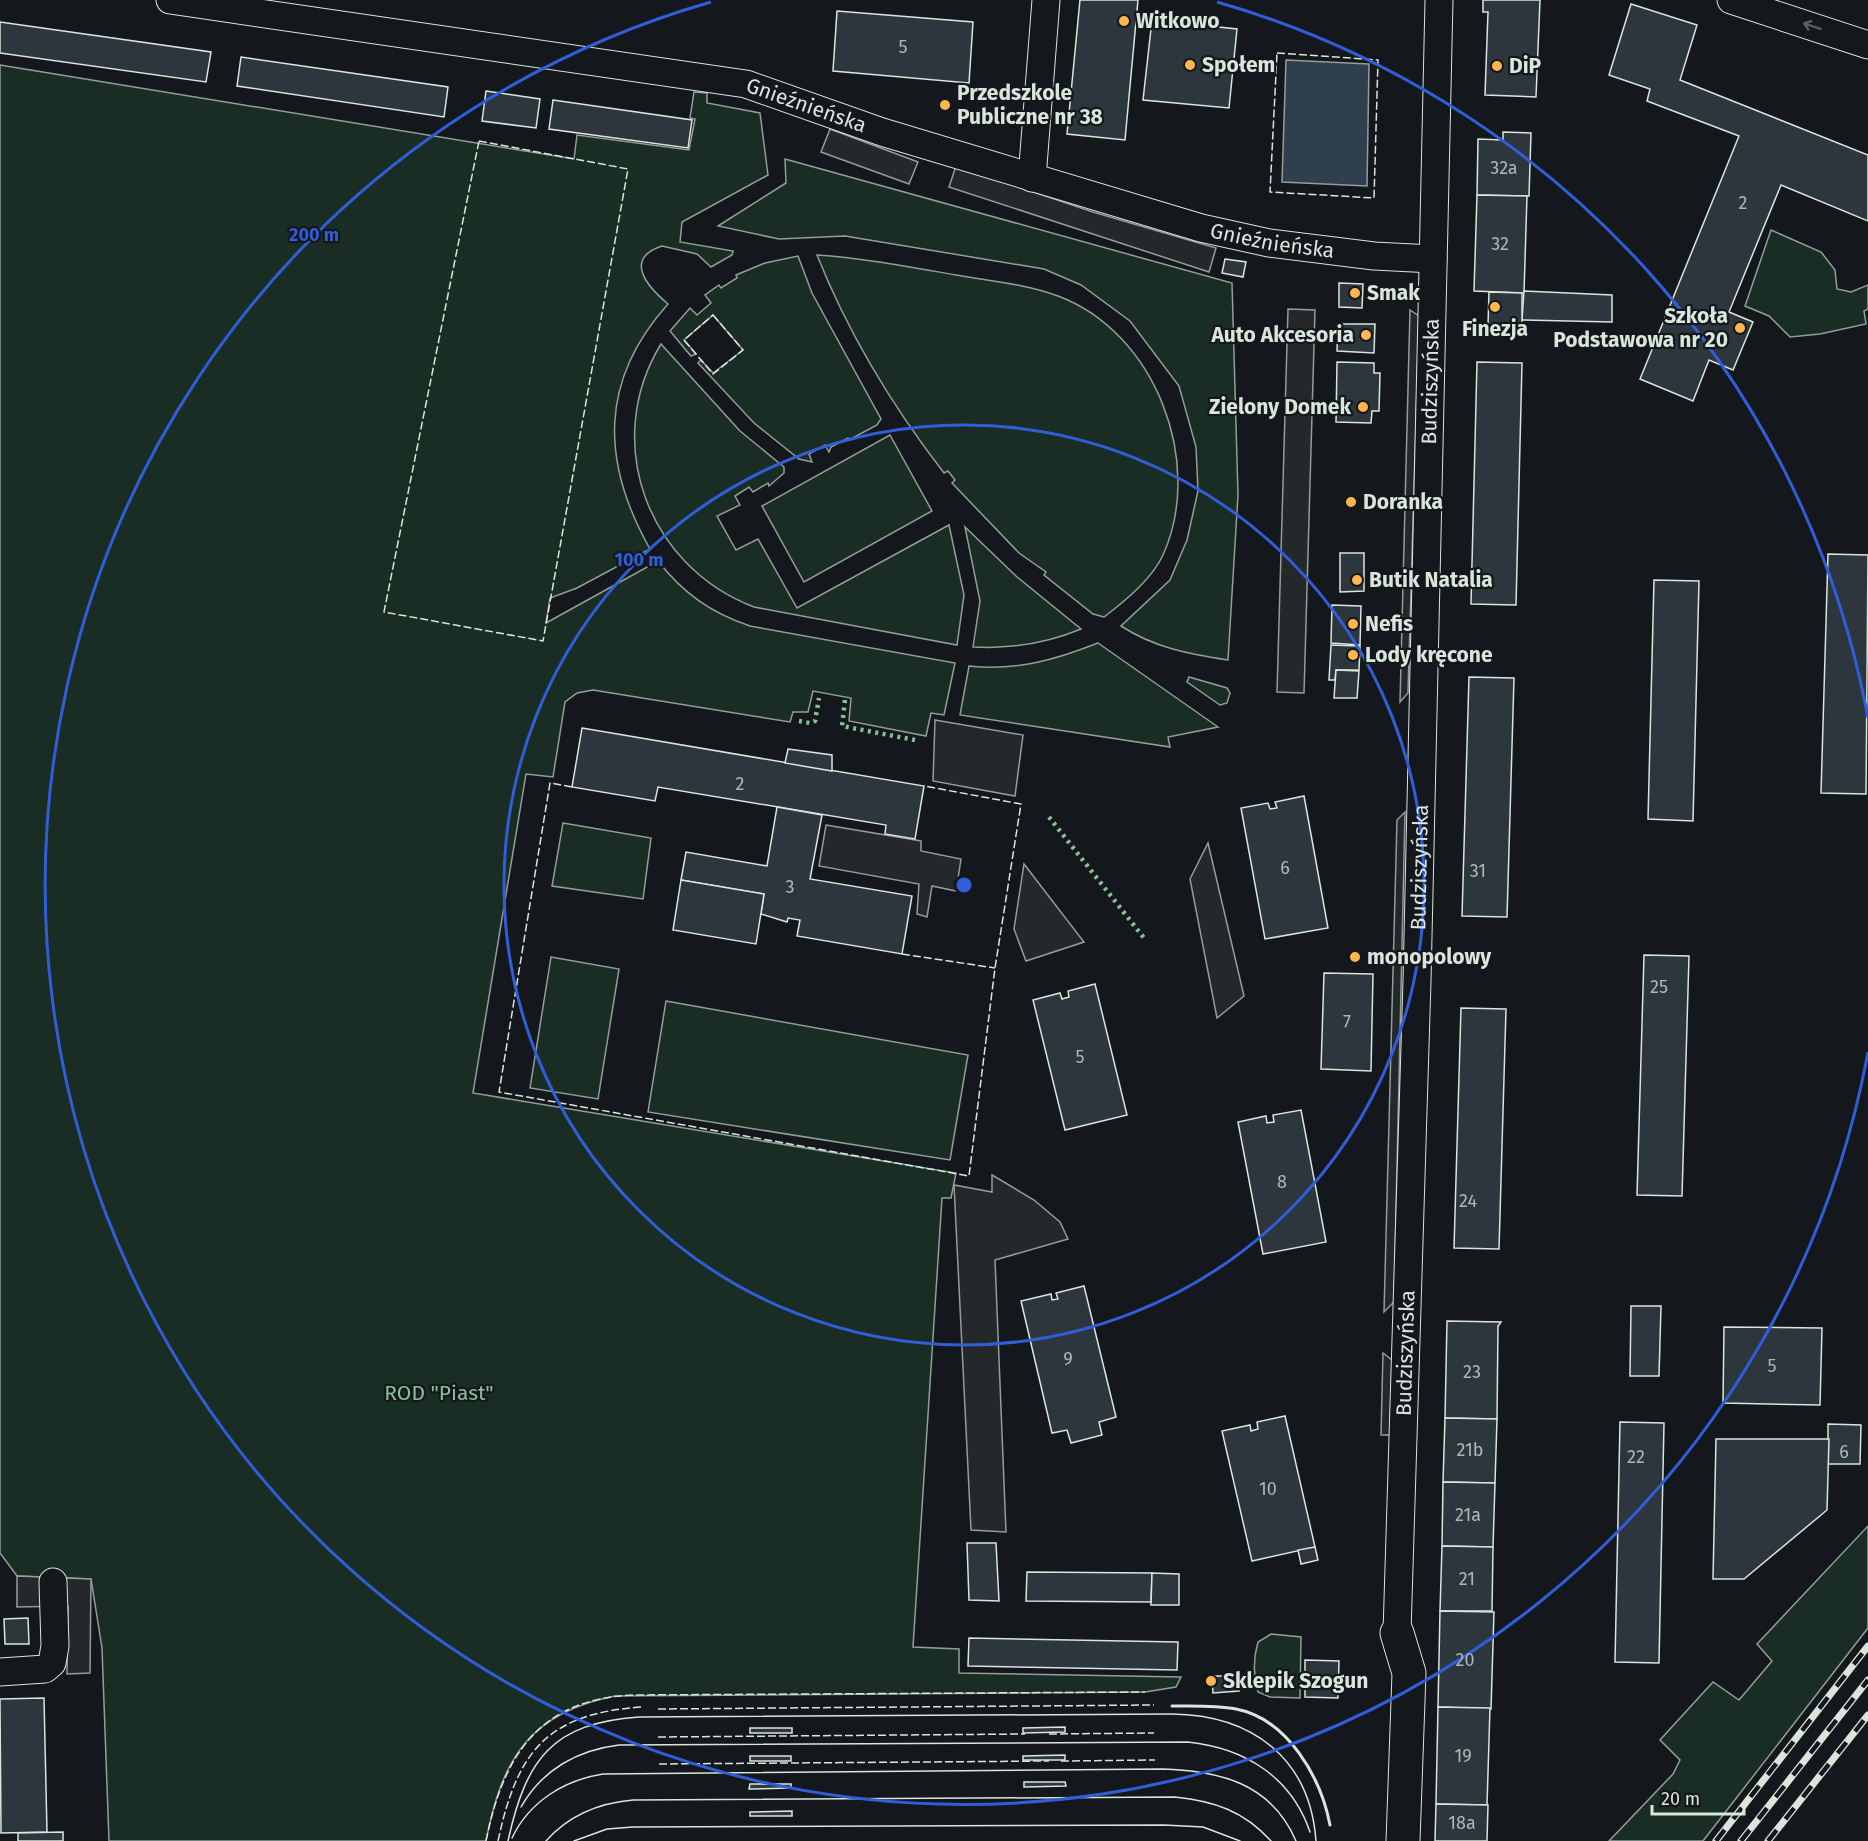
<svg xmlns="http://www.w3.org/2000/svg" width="1868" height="1841" viewBox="0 0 1868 1841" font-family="'Fira Sans',sans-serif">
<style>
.green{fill:#1a2d24;stroke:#939e99;stroke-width:1.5}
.parking{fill:#24282b;stroke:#939e99;stroke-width:1.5}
.water{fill:#2f3f4d;stroke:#939e99;stroke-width:1.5}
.building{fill:#2c363c;stroke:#d8e6dc;stroke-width:1.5}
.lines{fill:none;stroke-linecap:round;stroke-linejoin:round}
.minor-casing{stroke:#d8e6dc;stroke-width:29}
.tertiary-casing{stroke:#d8e6dc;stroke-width:35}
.minor{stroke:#14181c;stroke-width:27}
.tertiary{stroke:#14181c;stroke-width:33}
.tram{stroke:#d8e6dc;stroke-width:1.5}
.rail-casing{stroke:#d8e6dc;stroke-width:7}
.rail{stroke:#14181c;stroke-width:4.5;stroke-dasharray:14;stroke-linecap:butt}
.hedge{stroke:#8ac095;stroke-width:4.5;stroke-dasharray:3 4.5;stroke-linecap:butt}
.fence{stroke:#d8e6dc;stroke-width:1.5;stroke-dasharray:8 3;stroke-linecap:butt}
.wall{stroke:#d8e6dc;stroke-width:3}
.oneway{stroke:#59605f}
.ring{fill:none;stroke:#305dd8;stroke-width:3}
.poi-dot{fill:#ffb74d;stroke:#14181c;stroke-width:2}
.labels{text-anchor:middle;stroke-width:4.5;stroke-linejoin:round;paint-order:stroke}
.number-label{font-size:18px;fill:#adbab4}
.poi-label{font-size:21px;font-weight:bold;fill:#d8e6dc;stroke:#14181c;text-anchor:start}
.street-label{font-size:21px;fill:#d8e6dc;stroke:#14181c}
.park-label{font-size:21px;fill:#8ac095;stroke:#14181c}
.centre{fill:#305dd8;stroke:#14181c;stroke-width:3}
.ring-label{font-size:18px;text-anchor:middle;font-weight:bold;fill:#305dd8;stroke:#14181c;stroke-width:4.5;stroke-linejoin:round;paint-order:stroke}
</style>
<rect width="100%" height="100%" fill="#14181c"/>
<!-- green -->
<g class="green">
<path d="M0,65L574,159L577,135L689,150L695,119L690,118L694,92L707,93V103L760,113L768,175L682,222L680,242L733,251L732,255L711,267L697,254L662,246C622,259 649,288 668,304C599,381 601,462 650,549L577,588L550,598L546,623L658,561C683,593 711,613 750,626L955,663L944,715L931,713L926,736L849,721L851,698L813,691L808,712H793L790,722L593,690L577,693L565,702L553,777L526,774L473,1093L956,1173L951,1198H942L913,1647L959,1649V1673L1181,1677L1176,1687L1145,1692L615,1696C529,1713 502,1759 486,1841H109L102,1648L91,1579L17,1576L0,1553Z"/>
<path d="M785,159L1232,283L1238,495L1228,660C1189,654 1155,648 1121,626L1170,580L1187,540L1198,491L1196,447L1179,386L1130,321L1081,285L1044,269L845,236L779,239L718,226L786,183Z"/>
<path d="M1771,230L1821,252L1835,270L1837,289L1851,292L1868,285V309L1864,311L1866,324L1820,334L1790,337L1769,316L1745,306Z"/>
<path d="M817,255C864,258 910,267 956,275C990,281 1026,284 1058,296C1155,332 1205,462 1163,555C1152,579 1125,601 1104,617L1093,614L1044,575L1046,572L1019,553L952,483L955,480L948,471L944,473C893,407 848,333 817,255Z"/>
<path d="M798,256L812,293L881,419L877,425L849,440L848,438L831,447L829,452L825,445L809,454L812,462L799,459L754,423L698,363L701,360L713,373L743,350L713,315L684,340L696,354L691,356L670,331L690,308L697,315L711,303L705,295L719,285L721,288L737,278L736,275L765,263Z"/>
<path d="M661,344L740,431L784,467V473L769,486L768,483L753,492L749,487L735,496L740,505L717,516L736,550L758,539L797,608L949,525L964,595L957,645L754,607C648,567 601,442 661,344Z"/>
<path d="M890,435L932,511L804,582L762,506Z"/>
<path d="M965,527L1016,576L1081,629C1045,644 1011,649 973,647L980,601Z"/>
<path d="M1098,643L1218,727L1168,737L1170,747L960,715L969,666C1016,671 1055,660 1098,643Z"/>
<path d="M1189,677L1227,688L1230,693L1227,703L1220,705L1187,682Z"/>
<path d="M563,823L651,838L643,899L552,886Z"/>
<path d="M551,957L619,969L598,1099L530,1088Z"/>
<path d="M666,1001L968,1055L950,1160L648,1112Z"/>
<path d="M1868,1526V1628L1703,1841H1609L1673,1774L1680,1760L1660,1740L1713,1682L1739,1700L1772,1661L1757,1644Z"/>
<path d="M1271,1634L1301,1637L1300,1698L1270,1697L1258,1692C1253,1675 1253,1659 1258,1642Z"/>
</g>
<!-- parking -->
<g class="parking">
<path d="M830,129L918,162L909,184L821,152Z"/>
<path d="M956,166L1093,212L1216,248L1209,272L949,187Z"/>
<path d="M1288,309L1315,310L1304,693L1277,692Z"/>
<path d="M1410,310L1419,316L1408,693L1400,702Z"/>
<path d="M935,720L1023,735L1015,796L933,781Z"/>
<path d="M1405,812L1394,1302L1384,1312L1397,820Z"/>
<path d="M826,825L921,841V851L961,859L956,891L932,886L927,917L917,914L919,884L819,866Z"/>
<path d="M1208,843L1244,996L1217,1018L1190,879Z"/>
<path d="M1024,864L1084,942L1026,961L1014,929Z"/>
<path d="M992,1175L1034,1200L1060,1222L1068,1239L995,1260L1006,1532L971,1530L954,1185L992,1192Z"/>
<path d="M1383,1353L1392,1360L1390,1435H1381Z"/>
<path d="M17,1576L91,1579L90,1673L67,1674L68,1606L17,1607Z"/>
</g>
<!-- water -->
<path class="water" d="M1286,60L1369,64L1367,186L1282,182Z"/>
<!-- building -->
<g class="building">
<path d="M1080,0H1138L1125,140L1067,134Z"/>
<path d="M1483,0H1540L1536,97L1485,95L1488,12H1483Z"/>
<path d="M1631,4L1697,25L1680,80L1868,155V221L1781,185L1729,312L1753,322L1733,370L1709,360L1693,401L1640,379L1739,136L1647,101L1650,89L1609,75Z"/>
<path d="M837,11L973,22L969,83L833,71Z"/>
<path d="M1152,20L1237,29L1229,108L1143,100Z"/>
<path d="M0,22L211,52L206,82L0,53Z"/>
<path d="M241,57L448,87L444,117L237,86Z"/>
<path d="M486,91L540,99L536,128L482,121Z"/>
<path d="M553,100L692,120L688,148L549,129Z"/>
<path d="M1503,132L1531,133L1529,196L1477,195L1478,139L1503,140Z"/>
<path d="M1477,195L1527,196L1524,293L1474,291Z"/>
<path d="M1225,259L1246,262L1243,277L1222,273Z"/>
<path d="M1339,283L1363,284L1362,308L1339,307Z"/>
<path d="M1524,291L1612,295V322L1522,320Z"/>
<path d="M1489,292L1522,293V326L1488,325Z"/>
<path d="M1338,324H1375L1374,353L1337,351Z"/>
<path d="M1337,362L1374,363V373H1380L1379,411H1372L1371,423L1336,422Z"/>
<path d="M1477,362L1522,363L1516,605L1471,604Z"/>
<path d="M1340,553H1364V591L1340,592Z"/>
<path d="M1828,554L1868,555L1866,794L1821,793Z"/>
<path d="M1654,580L1699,581L1693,821L1648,819Z"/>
<path d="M1332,605L1361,606L1360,645L1331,643Z"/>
<path d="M1331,645L1360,646L1359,670H1336L1335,680H1329Z"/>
<path d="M1336,670L1359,671L1357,698H1334Z"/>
<path d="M1469,677L1514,678L1507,917L1462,916Z"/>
<path d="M582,728L924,786L915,839L885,834L886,825L658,787L655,801L572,787Z"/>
<path d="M788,749L832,755V771L785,763Z"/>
<path d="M1304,796L1328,928L1265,939L1241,808L1268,803L1270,809L1277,808L1275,802Z"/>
<path d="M777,807L822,815L810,879L912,896L902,954L797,936L800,920L788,918L787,922L761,914L764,894L681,880L686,852L767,866Z"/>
<path d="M681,880L764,894L756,944L673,930Z"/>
<path d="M1644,955L1689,956L1682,1196L1637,1195Z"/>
<path d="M1324,973L1373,974L1371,1071L1321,1069Z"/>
<path d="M1095,984L1127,1115L1065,1130L1033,1000L1060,993L1062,999L1069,997L1068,991Z"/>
<path d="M1461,1008L1506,1009L1499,1249L1454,1248Z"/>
<path d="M1301,1110L1326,1242L1263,1254L1238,1122L1266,1116L1267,1123L1274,1122L1273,1115Z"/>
<path d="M1084,1286L1116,1417L1099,1422L1102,1435L1071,1443L1067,1430L1052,1433L1021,1301L1051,1294L1052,1300L1058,1299L1056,1293Z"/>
<path d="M1631,1306H1661L1659,1376H1630Z"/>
<path d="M1447,1321L1501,1322L1498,1326L1497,1419L1445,1418Z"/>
<path d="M1724,1327L1822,1328L1820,1405L1723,1403Z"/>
<path d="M1285,1416L1315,1547L1252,1561L1222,1431L1250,1425L1251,1431L1258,1429L1257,1422Z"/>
<path d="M1445,1418L1497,1419L1495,1483L1443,1482Z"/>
<path d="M1620,1422L1664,1423L1659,1663L1615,1662Z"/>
<path d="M1828,1424L1861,1425L1860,1464H1828Z"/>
<path d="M1716,1439H1829L1827,1510L1744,1579H1713Z"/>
<path d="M1443,1482L1495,1483L1493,1547L1442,1546Z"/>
<path d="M967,1543H996L999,1601L969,1600Z"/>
<path d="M1442,1546L1493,1547L1492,1611H1440Z"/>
<path d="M1315,1547L1318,1560L1301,1564L1298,1550Z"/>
<path d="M1027,1572L1152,1573L1151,1602L1026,1601Z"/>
<path d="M1152,1573L1179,1574V1605H1151Z"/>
<path d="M1440,1611L1494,1612L1491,1709L1438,1707Z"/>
<path d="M28,1618L29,1644H5L4,1619Z"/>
<path d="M969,1638L1178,1642L1177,1670L968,1666Z"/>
<path d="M1305,1660L1339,1661L1338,1698L1305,1697Z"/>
<path d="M1212,1676H1238L1239,1691L1213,1693Z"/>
<path d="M44,1698L47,1832L1,1833L0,1699Z"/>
<path d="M1438,1707L1490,1708L1487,1805L1436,1804Z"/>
<path d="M1065,1727V1732L1023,1733V1728Z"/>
<rect x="750" y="1728" width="42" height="5"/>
<path d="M1065,1755V1760H1023V1756Z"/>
<rect x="750" y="1756" width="41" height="5"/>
<path d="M1024,1782H1065L1066,1786L1024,1787Z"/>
<path d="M750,1784H791V1788L749,1789Z"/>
<path d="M1436,1804L1488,1805L1487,1841H1435Z"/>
<path d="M792,1811V1816H750V1812Z"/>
<path d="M63,1832V1841H18V1833Z"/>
</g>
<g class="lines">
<defs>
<g id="minor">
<path id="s1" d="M170,0L746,84L882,132L1201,228L1269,243L1374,256L1433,259"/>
<path d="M1731,0L1868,45"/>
<path d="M1032,178L1046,0"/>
<path id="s2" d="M1397,1633L1417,981L1439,0"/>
<path d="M0,1672L45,1669L52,1663L55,1646L53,1582"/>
</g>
<path id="tertiary" d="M1397,1633L1409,1673L1403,1841"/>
</defs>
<!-- minor casing -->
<use href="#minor" class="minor-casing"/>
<!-- tertiary casing -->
<use href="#tertiary" class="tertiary-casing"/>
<!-- minor -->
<use href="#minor" class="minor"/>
<!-- tertiary -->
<use href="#tertiary" class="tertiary"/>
<!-- tram -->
<g class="tram">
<path d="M521,1807C542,1770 577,1750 619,1745L1188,1742C1244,1748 1291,1776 1310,1832"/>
<path d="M512,1838C529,1802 564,1780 603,1774L1163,1769C1220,1771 1271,1783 1296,1841"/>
<path d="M508,1841C526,1759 552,1723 639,1717L1172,1714C1252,1715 1310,1758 1316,1841"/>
<path d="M546,1841C569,1815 598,1803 633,1800L1175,1797C1214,1801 1244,1811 1271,1841"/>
<path d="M574,1841L607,1829L633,1827L1164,1825L1203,1827L1240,1841"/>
</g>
<defs>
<g id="rail">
<path d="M1716,1841L1868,1646"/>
<path d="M1741,1841L1868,1680"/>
<path d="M1768,1841L1868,1715"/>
</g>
</defs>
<!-- rail casing -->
<use href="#rail" class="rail-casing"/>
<!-- rail -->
<use href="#rail" class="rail"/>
<!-- hedge -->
<g class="hedge">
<path d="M845,700L842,726L915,740"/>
<path d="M799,721L810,723L815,721L819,698"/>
<path d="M1049,817L1144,938"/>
</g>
<!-- fence -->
<g class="fence">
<path d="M1277,53L1378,60L1374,198L1270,192Z"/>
<path d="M479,141L628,169L543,641L384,612Z"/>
<path d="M713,315L743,350L713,374L684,340Z"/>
<path d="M572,787L550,783L499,1092L969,1176L995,968L1021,804L924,786"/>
<path d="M902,954L995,968"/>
<path d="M658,1709L1154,1705"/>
<path d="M1049,1734L1154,1733"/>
<path d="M658,1737L1025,1734"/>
<path d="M1061,1761L1155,1760"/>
<path d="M659,1764L1049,1761"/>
<path d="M486,1841C503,1756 539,1699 633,1695L1145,1692"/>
<path d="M498,1841C517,1752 546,1714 641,1707"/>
</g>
<!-- wall -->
<path class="wall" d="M1172,1706C1193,1706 1215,1705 1236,1709C1288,1719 1321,1778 1330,1825"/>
</g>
<!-- one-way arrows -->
<defs><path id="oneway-shaft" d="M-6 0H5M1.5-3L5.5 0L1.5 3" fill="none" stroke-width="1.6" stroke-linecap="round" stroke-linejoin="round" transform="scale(1.5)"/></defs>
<use class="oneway" href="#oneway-shaft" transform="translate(1812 26) rotate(-162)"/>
<!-- distance rings -->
<g class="ring">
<circle cx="964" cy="885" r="460"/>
<path d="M1868 1052A919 919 0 1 1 711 2M1217 2A919 919 0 0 1 1868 718"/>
</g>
<!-- markers -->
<g class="poi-dot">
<circle cx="1124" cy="21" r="6"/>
<circle cx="1190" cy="65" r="6"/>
<circle cx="1497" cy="66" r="6"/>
<circle cx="945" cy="105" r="6"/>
<circle cx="1355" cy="293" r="6"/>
<circle cx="1495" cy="307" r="6"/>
<circle cx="1740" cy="328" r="6"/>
<circle cx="1366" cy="335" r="6"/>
<circle cx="1363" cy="407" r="6"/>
<circle cx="1351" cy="502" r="6"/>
<circle cx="1357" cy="580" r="6"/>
<circle cx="1353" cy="624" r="6"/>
<circle cx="1353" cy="655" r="6"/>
<circle cx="1355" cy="957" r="6"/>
<circle cx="1211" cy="1681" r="6"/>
</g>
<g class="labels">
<!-- number labels -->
<g class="number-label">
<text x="903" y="53">5</text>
<text x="1504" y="174">32a</text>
<text x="1743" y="209">2</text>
<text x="1500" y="250">32</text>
<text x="740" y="790">2</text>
<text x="1285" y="874">6</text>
<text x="1478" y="877">31</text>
<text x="790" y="893">3</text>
<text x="1659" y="993">25</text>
<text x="1347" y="1028">7</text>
<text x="1080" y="1063">5</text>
<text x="1282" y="1188">8</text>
<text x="1468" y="1207">24</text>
<text x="1068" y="1365">9</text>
<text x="1772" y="1372">5</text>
<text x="1472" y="1378">23</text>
<text x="1470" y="1456">21b</text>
<text x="1844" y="1458">6</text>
<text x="1636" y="1463">22</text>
<text x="1268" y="1495">10</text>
<text x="1468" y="1521">21a</text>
<text x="1467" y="1585">21</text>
<text x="1465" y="1666">20</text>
<text x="1463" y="1762">19</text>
<text x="1462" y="1829">18a</text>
</g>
<!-- poi labels -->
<g class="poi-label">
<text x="1136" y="28">Witkowo</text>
<text x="1202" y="72">Społem</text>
<text x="1509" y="73">DiP</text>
<text x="957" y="100">Przedszkole<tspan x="957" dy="24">Publiczne nr 38</tspan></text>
<text x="1367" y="300">Smak</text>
<text x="1728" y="323" text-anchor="end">Szkoła<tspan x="1728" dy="24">Podstawowa nr 20</tspan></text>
<text x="1495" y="336" text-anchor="middle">Finezja</text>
<text x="1354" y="342" text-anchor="end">Auto Akcesoria</text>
<text x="1351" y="414" text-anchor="end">Zielony Domek</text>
<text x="1363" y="509">Doranka</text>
<text x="1369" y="587">Butik Natalia</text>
<text x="1365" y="631">Nefis</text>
<text x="1365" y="662">Lody kręcone</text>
<text x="1367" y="964">monopolowy</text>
<text x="1223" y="1688">Sklepik Szogun</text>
</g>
<!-- street labels -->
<g class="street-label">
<text dy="7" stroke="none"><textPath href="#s1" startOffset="646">Gnieźnieńska</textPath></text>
<text dy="7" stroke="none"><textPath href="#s1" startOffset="1132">Gnieźnieńska</textPath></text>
<text dy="7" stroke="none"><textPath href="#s2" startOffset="1252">Budziszyńska</textPath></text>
<text dy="7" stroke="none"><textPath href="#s2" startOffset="766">Budziszyńska</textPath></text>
<text dy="7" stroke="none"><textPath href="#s2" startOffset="280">Budziszyńska</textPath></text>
</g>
<!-- park labels -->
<g class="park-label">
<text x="439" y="1400">ROD "Piast"</text>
</g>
</g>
<circle cx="964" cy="885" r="9" class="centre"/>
<g class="ring-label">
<text x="314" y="241">200 m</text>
<text x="639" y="566">100 m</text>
</g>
<!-- scale -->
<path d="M1652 1805v9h92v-9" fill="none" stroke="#d8e6dc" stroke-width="3"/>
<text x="1661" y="1805" font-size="18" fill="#d8e6dc" stroke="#14181c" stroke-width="4.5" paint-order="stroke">20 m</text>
</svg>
